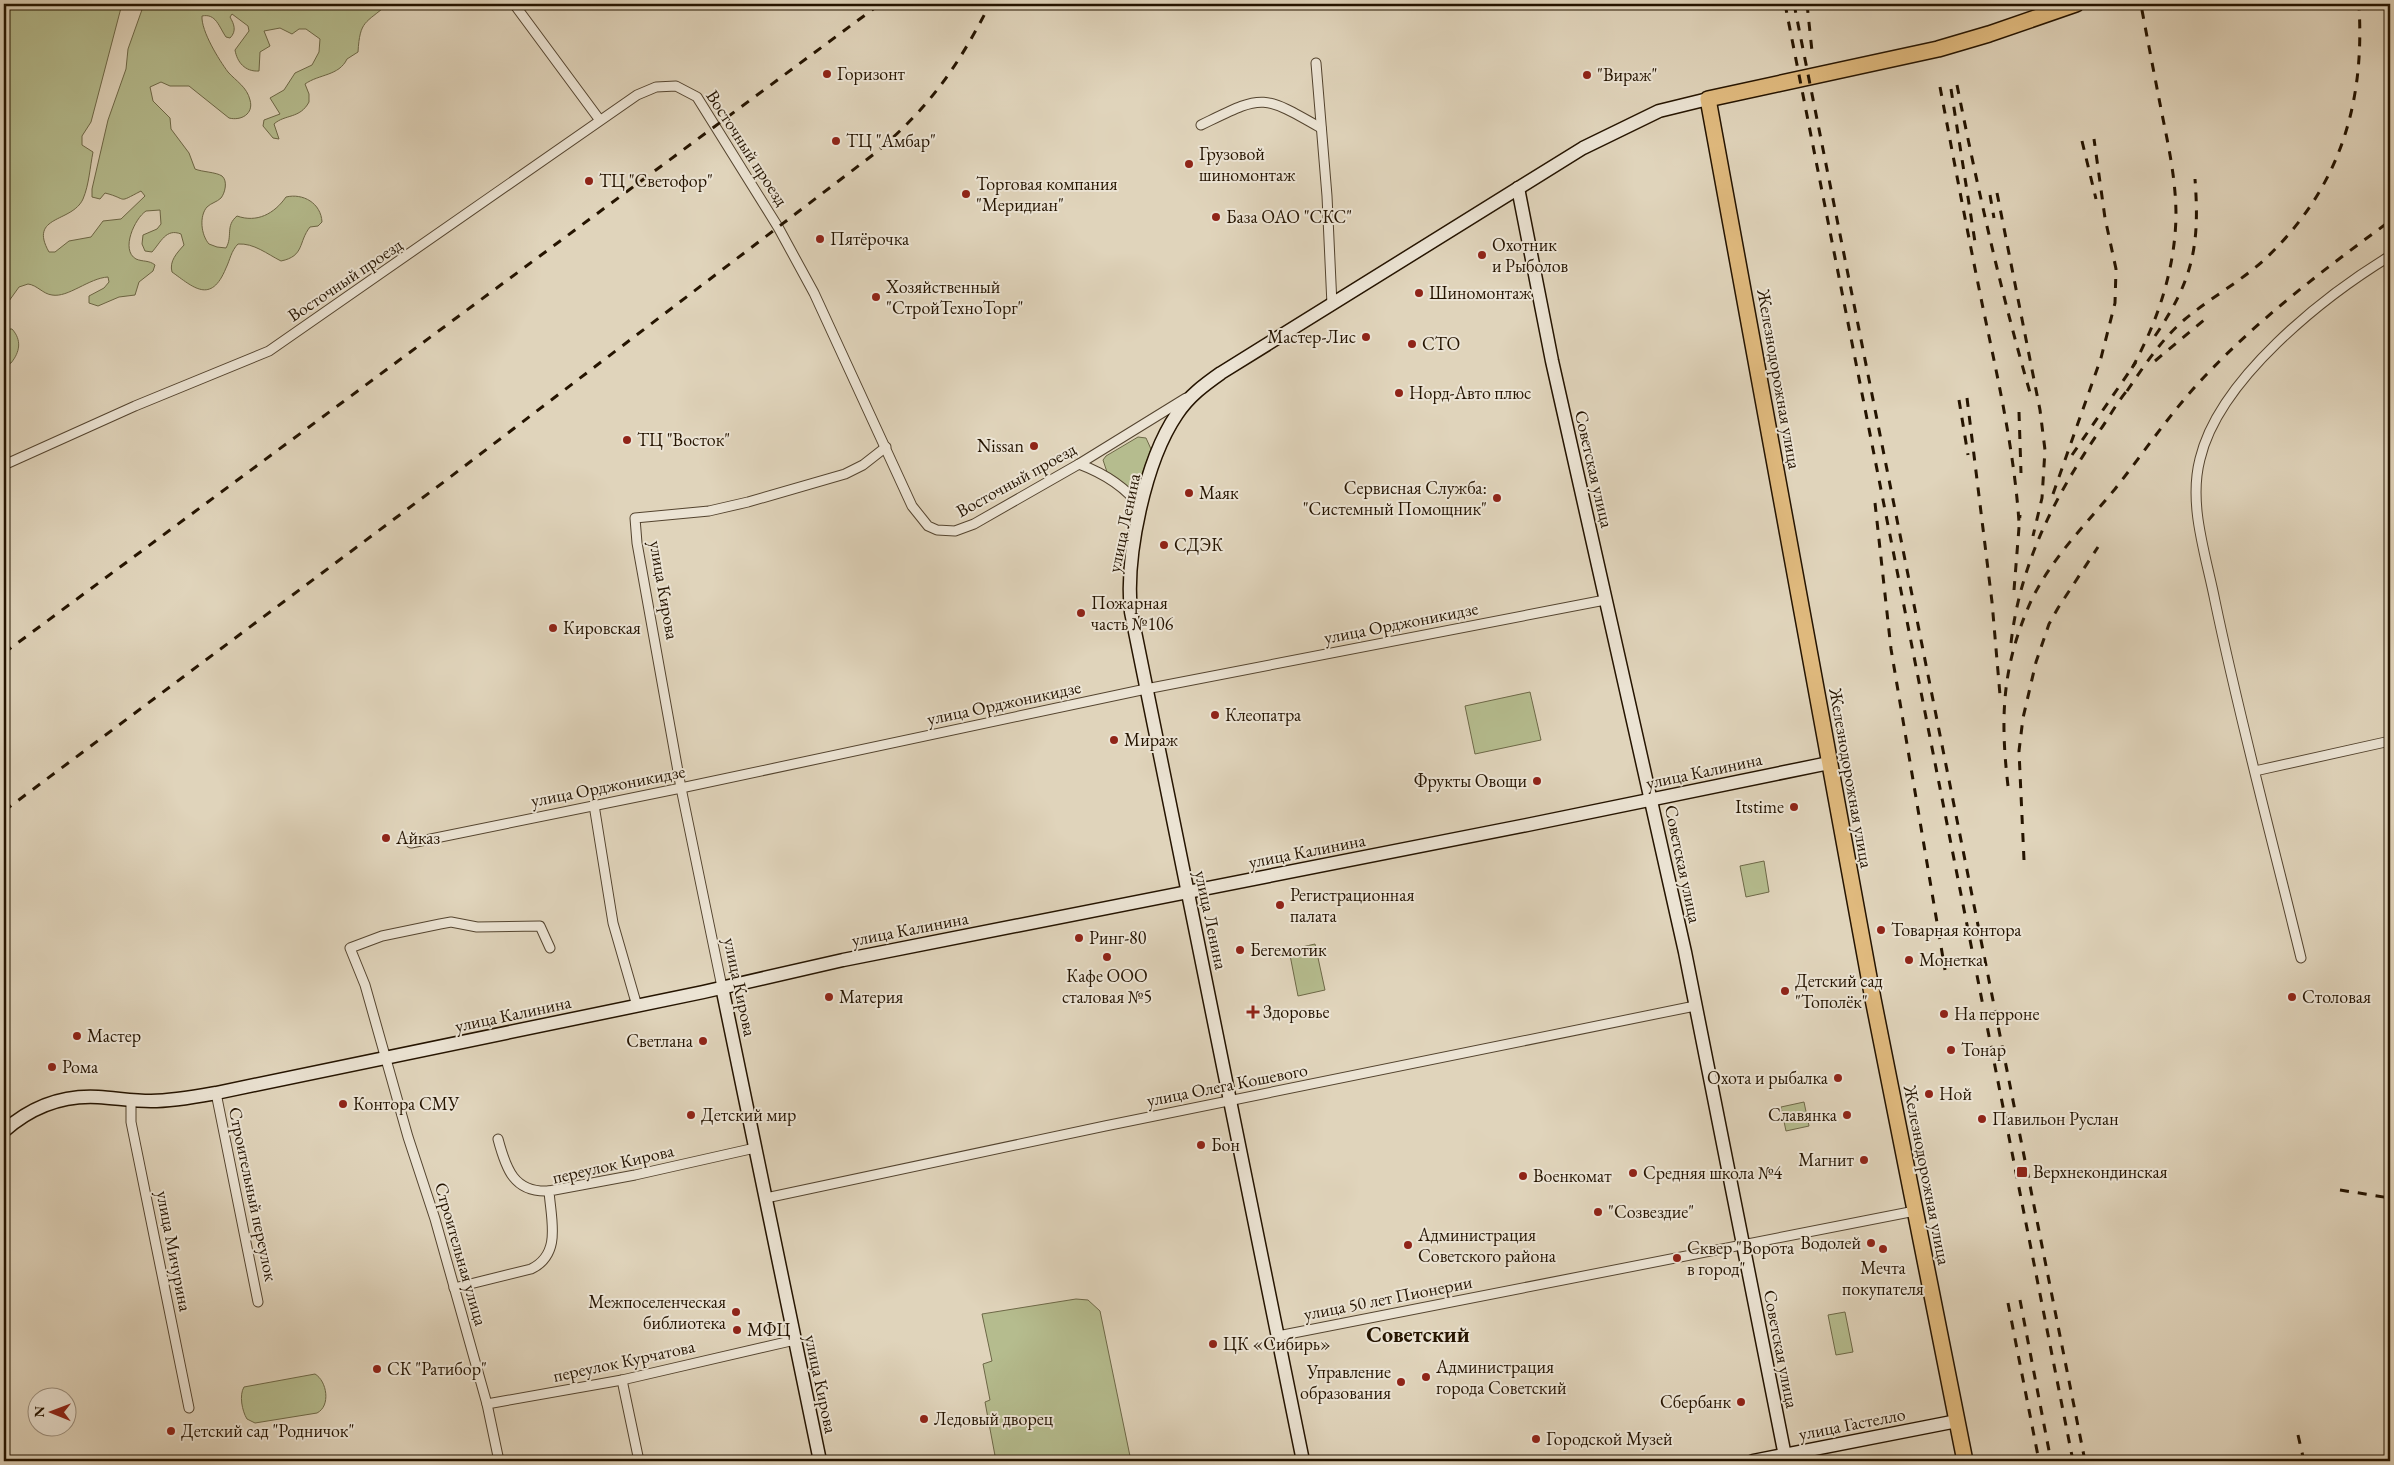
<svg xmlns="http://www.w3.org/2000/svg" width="2394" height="1465" viewBox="0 0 2394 1465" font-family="'EB Garamond',serif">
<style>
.green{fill:#b5bc8e;stroke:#6d6847}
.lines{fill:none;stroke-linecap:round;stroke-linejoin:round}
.street-casing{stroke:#54442f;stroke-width:11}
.secondary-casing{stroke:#251400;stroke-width:15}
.primary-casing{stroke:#251400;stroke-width:18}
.street{stroke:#ebe3d3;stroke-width:9}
.secondary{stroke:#ebe3d3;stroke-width:12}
.primary{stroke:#e0ba7e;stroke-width:15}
.rail{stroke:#251400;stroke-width:3;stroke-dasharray:9 9;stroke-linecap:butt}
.poi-dot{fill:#8f2418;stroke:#ebe3d3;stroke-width:2}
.labels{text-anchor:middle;stroke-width:4;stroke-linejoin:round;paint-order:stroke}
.poi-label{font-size:18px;fill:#251400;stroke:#ebe3d3;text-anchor:start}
.street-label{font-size:18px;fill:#251400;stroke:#ebe3d3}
.district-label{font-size:22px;font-weight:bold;fill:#251400;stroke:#ebe3d3}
</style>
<rect width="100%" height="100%" fill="#e0d4bb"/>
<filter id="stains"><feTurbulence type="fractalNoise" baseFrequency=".004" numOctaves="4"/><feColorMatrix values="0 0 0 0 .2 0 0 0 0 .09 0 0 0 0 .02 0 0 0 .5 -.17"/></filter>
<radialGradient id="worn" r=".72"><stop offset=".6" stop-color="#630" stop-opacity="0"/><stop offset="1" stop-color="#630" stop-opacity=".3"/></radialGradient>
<!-- green -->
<g class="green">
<path d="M4,4H122L91,122L82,136V145L93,152C90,167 89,185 83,199C72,223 28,215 49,252H55L69,241L91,237L103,221L121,219L145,196L141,191C116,204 129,199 105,193L100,199L92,197V189L108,120L126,69L128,49L144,4H388C365,24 360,20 358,52L347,59C339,76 319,74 305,84L309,94V102C300,119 285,114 274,124L279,139L273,138L263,126L264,120L280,114L270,98L284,90L295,73L312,65L319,52L320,39L306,29H299L292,34L280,28L264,31L270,46L260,52L259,71C245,72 237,62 235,50L249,31L248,26L232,14L230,17C234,24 237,31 230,38L226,37C219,27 216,13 202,16C201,31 219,60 228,72C236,81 247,87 250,100C254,114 241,121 229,118L189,86H170L161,82L150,87L153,101L170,118L171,129L189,153L195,169C202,172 216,172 222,176C228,181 225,193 221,198C217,202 211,203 207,207C199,216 201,235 209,244L217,247L226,248C233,236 225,226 237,216C257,223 274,214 286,197C303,193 321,203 322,222L318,226L310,227C298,242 305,256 281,261C267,254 254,243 238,244C231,251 230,260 226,268C211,305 193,287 172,272C169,261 177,253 184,245L181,234C166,228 161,242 152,252L145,251L142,244L143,235L157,229L161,224L160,210L146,211C135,218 120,250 136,259C143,262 149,260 155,265L153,271L139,282L135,295L119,297L98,306L89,303V296L104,288L109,282L108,277C89,278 68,298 52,295C43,294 37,285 28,284L19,287L4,308Z"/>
<path d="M8,329H12C22,340 20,352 11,363L4,366V353H9Z"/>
<path d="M1138,437L1146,438L1151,449L1139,483L1128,487L1107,472L1103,460L1106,456Z"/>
<path d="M1530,692L1541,740L1475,754L1465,706Z"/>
<path d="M1764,861L1769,892L1746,897L1740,866Z"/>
<path d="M1315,944L1325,990L1298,996L1289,950Z"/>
<path d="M1804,1102L1809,1126L1786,1131L1781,1107Z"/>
<path d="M1076,1299L1088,1300L1100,1311L1131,1461H996L985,1402L990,1400L983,1364L992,1361L982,1314Z"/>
<path d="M1845,1312L1853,1352L1836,1355L1828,1315Z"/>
<path d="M315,1374C327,1381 331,1406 317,1413L255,1423L247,1419C242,1411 239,1395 244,1387Z"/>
</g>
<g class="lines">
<defs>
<g id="street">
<path d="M514,4L599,119"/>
<path d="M1316,63L1327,196L1332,305"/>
<path d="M1201,125C1263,95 1260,93 1321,128"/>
<path d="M1079,464C1103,473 1126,487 1141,508"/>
<path d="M4,465L135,406L269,351L637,95L656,87L676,86L697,97L778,227L814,293L912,506L928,526L937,530L955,531L974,524L1079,464L1186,398"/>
<path d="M2255,771L2390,741"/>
<path d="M594,805L613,923L637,1006"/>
<path d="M411,843L681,788L1146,689L1605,600"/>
<path d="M2301,958C2272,839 2240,721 2215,601C2206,555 2188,505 2200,459C2219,379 2323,297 2390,256"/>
<path d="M722,987L681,788L637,543L635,518L709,511L748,502L845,474L863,465L886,447"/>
<path d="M216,1093L258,1302"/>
<path d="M131,1101V1122L189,1408"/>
<path d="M498,1139C506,1169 514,1193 549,1191"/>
<path d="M766,1198L1105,1126L1695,1006"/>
<path d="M454,1288L531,1269C562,1254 551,1220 549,1191L635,1175L755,1148"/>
<path d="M1278,1336L1915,1211"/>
<path d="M622,1380L639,1461"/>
<path d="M487,1404L622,1380L795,1340"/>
<path d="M499,1461L487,1404L435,1219L408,1137L365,985L350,948L382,936L440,924L451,922L477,927L540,926L550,948"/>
</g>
<g id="secondary">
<path d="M1518,188L1552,361L1685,952L1786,1461"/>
<path d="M722,987L820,1461"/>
<path d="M4,1131C31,1107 62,1095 98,1097C116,1098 133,1101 151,1101C173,1101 194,1097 216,1093L703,992L843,960L1527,825L1829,763"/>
<path d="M1303,1461L1131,612C1125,556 1145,461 1177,414C1189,396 1204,385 1221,373L1583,148L1659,111L1708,99"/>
<path d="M1753,1461L1957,1421"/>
</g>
<path id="primary" d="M1965,1461L1873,999L1708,99L1938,49L1989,34L2076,4"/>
</defs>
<!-- street casing -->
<use href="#street" class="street-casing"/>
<!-- secondary casing -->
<use href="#secondary" class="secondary-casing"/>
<!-- primary casing -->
<use href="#primary" class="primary-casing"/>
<!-- street -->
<use href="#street" class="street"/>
<!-- secondary -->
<use href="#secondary" class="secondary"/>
<!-- primary -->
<use href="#primary" class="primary"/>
<!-- rail -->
<g class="rail">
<path d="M1785,4L2073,1461"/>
<path d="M1794,4L2085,1461"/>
<path d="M1807,4L1812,51"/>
<path d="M1957,85C1978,190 2001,293 2031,396"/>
<path d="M1940,87C1954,161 1968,235 1983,308C1998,379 2014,450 2019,522"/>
<path d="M1951,89L1975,242"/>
<path d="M2082,141L2096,199"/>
<path d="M1997,193L2040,410L2045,450L2042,498L2033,536"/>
<path d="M1990,195L1994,218"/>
<path d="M2155,336C2193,280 2200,246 2195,179"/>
<path d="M2155,361L2204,320"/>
<path d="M2132,368C2158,321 2175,269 2176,216C2176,181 2169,148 2162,114C2155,78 2148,42 2141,5"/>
<path d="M2127,391C2144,366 2161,340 2184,320C2209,299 2238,283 2263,261C2338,191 2365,107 2359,6"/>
<path d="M1967,398L1992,602L2000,695"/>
<path d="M1959,400L1968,455"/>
<path d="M2019,412L2021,473"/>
<path d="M2072,455L2136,362"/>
<path d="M2053,494L2101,358L2115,303L2116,269L2105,218L2094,139"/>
<path d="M1875,503L1891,649L1945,970"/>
<path d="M2014,590L2020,515"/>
<path d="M2011,643C2020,564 2054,498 2098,433C2109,418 2118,400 2131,386"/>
<path d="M4,653L880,4"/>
<path d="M2008,786C2000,717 2002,666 2031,601C2051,559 2086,524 2115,489C2145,451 2173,409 2207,374C2262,316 2326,268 2390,221"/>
<path d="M4,811L445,481L874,154C929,108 957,68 990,4"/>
<path d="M2024,860L2019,751L2023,718L2036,662L2049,624L2058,608L2098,547"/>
<path d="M2340,1190L2390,1198"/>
<path d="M2020,1300L2051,1461"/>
<path d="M2008,1303L2039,1461"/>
<path d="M2298,1435L2304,1461"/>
</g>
</g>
<!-- markers -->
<g class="poi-dot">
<circle cx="827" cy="74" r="5"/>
<circle cx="1587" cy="75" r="5"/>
<circle cx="836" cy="141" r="5"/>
<circle cx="1189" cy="164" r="5"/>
<circle cx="589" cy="181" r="5"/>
<circle cx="966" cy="194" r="5"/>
<circle cx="1216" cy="217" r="5"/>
<circle cx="820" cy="239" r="5"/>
<circle cx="1482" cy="255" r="5"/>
<circle cx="1419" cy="293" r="5"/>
<circle cx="876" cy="297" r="5"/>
<circle cx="1366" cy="337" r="5"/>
<circle cx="1412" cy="344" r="5"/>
<circle cx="1399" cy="393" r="5"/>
<circle cx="627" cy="440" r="5"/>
<circle cx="1034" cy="446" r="5"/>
<circle cx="1189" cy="493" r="5"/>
<circle cx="1497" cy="498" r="5"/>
<circle cx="1164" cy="545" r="5"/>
<circle cx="1081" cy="613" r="5"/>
<circle cx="553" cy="628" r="5"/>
<circle cx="1215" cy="715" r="5"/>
<circle cx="1114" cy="740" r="5"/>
<circle cx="1537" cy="781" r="5"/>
<circle cx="1794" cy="807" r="5"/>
<circle cx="386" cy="838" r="5"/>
<circle cx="1280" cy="905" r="5"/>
<circle cx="1881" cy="930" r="5"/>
<circle cx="1079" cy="938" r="5"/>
<circle cx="1240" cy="950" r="5"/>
<circle cx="1107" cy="957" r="5"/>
<circle cx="1909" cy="960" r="5"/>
<circle cx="1785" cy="991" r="5"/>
<circle cx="829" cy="997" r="5"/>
<circle cx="2292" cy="997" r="5"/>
<path d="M1250.5 1004.5h5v5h5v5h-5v5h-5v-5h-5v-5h5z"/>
<circle cx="1944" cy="1014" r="5"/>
<circle cx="77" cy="1036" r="5"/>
<circle cx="703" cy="1041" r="5"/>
<circle cx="1951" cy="1050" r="5"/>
<circle cx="52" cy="1067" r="5"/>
<circle cx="1838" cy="1078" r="5"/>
<circle cx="1929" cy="1094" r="5"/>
<circle cx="343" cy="1104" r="5"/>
<circle cx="691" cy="1115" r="5"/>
<circle cx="1847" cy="1115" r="5"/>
<circle cx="1982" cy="1119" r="5"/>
<circle cx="1201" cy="1145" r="5"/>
<circle cx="1864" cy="1160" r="5"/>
<rect x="2016" y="1166" width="12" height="12" rx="2.5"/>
<circle cx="1633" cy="1173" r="5"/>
<circle cx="1523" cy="1176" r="5"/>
<circle cx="1598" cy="1212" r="5"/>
<circle cx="1871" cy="1243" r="5"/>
<circle cx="1408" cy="1245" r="5"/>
<circle cx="1883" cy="1249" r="5"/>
<circle cx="1677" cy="1258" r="5"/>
<circle cx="736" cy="1312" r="5"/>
<circle cx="737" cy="1330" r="5"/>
<circle cx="1213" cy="1344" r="5"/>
<circle cx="377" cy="1369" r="5"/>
<circle cx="1426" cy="1377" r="5"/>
<circle cx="1401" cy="1382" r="5"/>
<circle cx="1741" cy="1402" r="5"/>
<circle cx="924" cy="1419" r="5"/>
<circle cx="171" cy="1431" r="5"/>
<circle cx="1536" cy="1439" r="5"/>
</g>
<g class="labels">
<!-- poi labels -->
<g class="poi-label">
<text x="837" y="80">Горизонт</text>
<text x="1597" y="81">"Вираж"</text>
<text x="846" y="147">ТЦ "Амбар"</text>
<text x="1199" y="160">Грузовой<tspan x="1199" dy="21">шиномонтаж</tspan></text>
<text x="599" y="187">ТЦ "Светофор"</text>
<text x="976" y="190">Торговая компания<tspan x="976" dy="21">"Меридиан"</tspan></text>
<text x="1226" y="223">База ОАО "СКС"</text>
<text x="830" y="245">Пятёрочка</text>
<text x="1492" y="251">Охотник<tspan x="1492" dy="21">и Рыболов</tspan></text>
<text x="886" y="293">Хозяйственный<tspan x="886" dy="21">"СтройТехноТорг"</tspan></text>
<text x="1429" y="299">Шиномонтаж</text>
<text x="1356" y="343" text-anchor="end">Мастер-Лис</text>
<text x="1422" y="350">СТО</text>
<text x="1409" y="399">Норд-Авто плюс</text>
<text x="637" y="446">ТЦ "Восток"</text>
<text x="1024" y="452" text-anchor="end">Nissan</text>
<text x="1487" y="494" text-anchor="end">Сервисная Служба:<tspan x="1487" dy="21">"Системный Помощник"</tspan></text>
<text x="1199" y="499">Маяк</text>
<text x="1174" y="551">СДЭК</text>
<text x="1091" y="609">Пожарная<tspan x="1091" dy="21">часть №106</tspan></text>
<text x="563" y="634">Кировская</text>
<text x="1225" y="721">Клеопатра</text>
<text x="1124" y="746">Мираж</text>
<text x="1527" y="787" text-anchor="end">Фрукты Овощи</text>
<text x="1784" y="813" text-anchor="end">Itstime</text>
<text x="396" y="844">Айказ</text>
<text x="1290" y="901">Регистрационная<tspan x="1290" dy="21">палата</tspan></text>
<text x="1891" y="936">Товарная контора</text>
<text x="1089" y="944">Ринг-80</text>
<text x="1250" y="956">Бегемотик</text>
<text x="1919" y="966">Монетка</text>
<text x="1107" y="982" text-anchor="middle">Кафе ООО<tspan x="1107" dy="21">сталовая №5</tspan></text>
<text x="1795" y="987">Детский сад<tspan x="1795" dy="21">"Тополёк"</tspan></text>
<text x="839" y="1003">Материя</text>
<text x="2302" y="1003">Столовая</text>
<text x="1263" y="1018">Здоровье</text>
<text x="1954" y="1020">На перроне</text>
<text x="87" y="1042">Мастер</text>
<text x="693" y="1047" text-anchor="end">Светлана</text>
<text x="1961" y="1056">Тонар</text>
<text x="62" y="1073">Рома</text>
<text x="1828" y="1084" text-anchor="end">Охота и рыбалка</text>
<text x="1939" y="1100">Ной</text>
<text x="353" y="1110">Контора СМУ</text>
<text x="701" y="1121">Детский мир</text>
<text x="1837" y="1121" text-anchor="end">Славянка</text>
<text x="1992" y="1125">Павильон Руслан</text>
<text x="1211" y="1151">Бон</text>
<text x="1854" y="1166" text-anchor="end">Магнит</text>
<text x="2033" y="1178">Верхнекондинская</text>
<text x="1643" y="1179">Средняя школа №4</text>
<text x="1533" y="1182">Военкомат</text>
<text x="1608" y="1218">"Созвездие"</text>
<text x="1418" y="1241">Администрация<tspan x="1418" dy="21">Советского района</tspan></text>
<text x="1861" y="1249" text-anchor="end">Водолей</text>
<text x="1687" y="1254">Сквер "Ворота<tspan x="1687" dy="21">в город"</tspan></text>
<text x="1883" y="1274" text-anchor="middle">Мечта<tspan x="1883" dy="21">покупателя</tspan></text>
<text x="726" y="1308" text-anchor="end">Межпоселенческая<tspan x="726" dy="21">библиотека</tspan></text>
<text x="747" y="1336">МФЦ</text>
<text x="1223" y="1350">ЦК «Сибирь»</text>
<text x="1436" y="1373">Администрация<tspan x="1436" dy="21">города Советский</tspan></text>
<text x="387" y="1375">СК "Ратибор"</text>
<text x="1391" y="1378" text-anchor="end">Управление<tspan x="1391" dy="21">образования</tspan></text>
<text x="1731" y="1408" text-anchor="end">Сбербанк</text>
<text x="934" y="1425">Ледовый дворец</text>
<text x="181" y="1437">Детский сад "Родничок"</text>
<text x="1546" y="1445">Городской Музей</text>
</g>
<!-- street labels -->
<g class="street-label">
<text transform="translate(747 148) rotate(57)" y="6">Восточный проезд</text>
<text transform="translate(345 280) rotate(-34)" y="6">Восточный проезд</text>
<text transform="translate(1779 379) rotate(80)" y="6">Железнодорожная улица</text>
<text transform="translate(1594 469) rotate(77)" y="6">Советская улица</text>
<text transform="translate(1016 480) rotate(-29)" y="6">Восточный проезд</text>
<text transform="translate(1124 523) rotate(-78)" y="6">улица Ленина</text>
<text transform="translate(664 590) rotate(80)" y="6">улица Кирова</text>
<text transform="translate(1401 623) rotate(-11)" y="6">улица Орджоникидзе</text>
<text transform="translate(1004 703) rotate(-12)" y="6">улица Орджоникидзе</text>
<text transform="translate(1704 771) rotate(-12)" y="6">улица Калинина</text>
<text transform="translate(1851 778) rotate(80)" y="6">Железнодорожная улица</text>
<text transform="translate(608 786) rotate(-11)" y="6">улица Орджоникидзе</text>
<text transform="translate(1307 851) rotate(-11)" y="6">улица Калинина</text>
<text transform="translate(1683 864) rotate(78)" y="6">Советская улица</text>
<text transform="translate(1211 920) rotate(78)" y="6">улица Ленина</text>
<text transform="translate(910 929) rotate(-11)" y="6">улица Калинина</text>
<text transform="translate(740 987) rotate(78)" y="6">улица Кирова</text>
<text transform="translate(513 1014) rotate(-12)" y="6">улица Калинина</text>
<text transform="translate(1227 1085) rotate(-11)" y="6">улица Олега Кошевого</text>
<text transform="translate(613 1164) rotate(-13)" y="6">переулок Кирова</text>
<text transform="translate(1927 1175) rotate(79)" y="6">Железнодорожная улица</text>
<text transform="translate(253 1194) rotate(78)" y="6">Строительный переулок</text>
<text transform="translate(174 1251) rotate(79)" y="6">улица Мичурина</text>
<text transform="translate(461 1254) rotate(74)" y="6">Строительная улица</text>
<text transform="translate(1388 1298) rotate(-11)" y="6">улица 50 лет Пионерии</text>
<text transform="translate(1781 1349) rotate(79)" y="6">Советская улица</text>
<text transform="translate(624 1361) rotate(-12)" y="6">переулок Курчатова</text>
<text transform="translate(821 1384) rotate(78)" y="6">улица Кирова</text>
<text transform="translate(1852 1424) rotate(-11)" y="6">улица Гастелло</text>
</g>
<!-- district labels -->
<g class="district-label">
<text x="1418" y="1342">Советский</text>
</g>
</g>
<!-- margin -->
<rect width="2394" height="1465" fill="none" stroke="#e0d4bb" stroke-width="20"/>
<rect x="5" y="5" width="2384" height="1455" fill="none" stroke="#251400" stroke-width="2.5"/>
<rect x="10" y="10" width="2374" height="1445" fill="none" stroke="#251400"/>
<!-- north arrow -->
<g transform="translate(52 1412) rotate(271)"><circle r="24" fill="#ebe3d3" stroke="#9c907f"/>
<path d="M0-4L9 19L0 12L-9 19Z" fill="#8f2418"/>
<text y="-8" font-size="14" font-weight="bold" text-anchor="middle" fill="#251400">N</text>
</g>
<rect width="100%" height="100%" filter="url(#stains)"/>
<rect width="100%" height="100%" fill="url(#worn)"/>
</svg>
